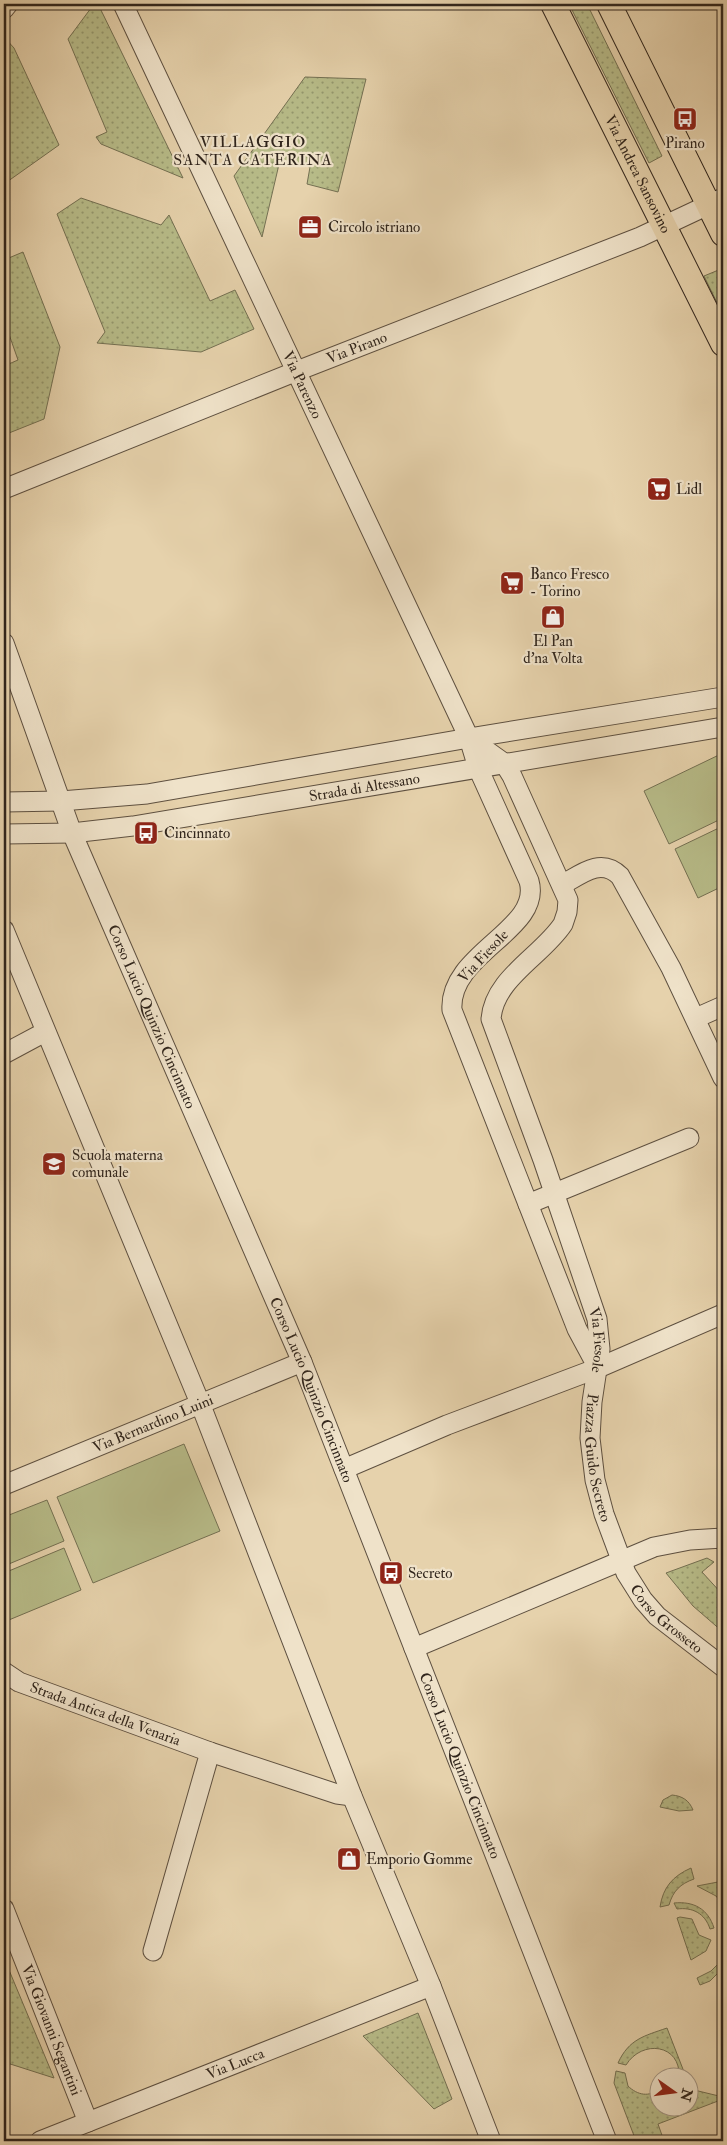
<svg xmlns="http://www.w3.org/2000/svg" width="727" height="2145" viewBox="0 0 727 2145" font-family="'IM FELL Double Pica',serif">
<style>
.grass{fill:url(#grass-dots);stroke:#747052}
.garden{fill:#b7bb88;stroke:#747052}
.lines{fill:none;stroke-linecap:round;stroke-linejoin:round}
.minor-casing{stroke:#5e5040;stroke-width:21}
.major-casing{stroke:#30251c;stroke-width:26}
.minor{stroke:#efe2c9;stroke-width:19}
.major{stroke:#e6d2ac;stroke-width:24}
.labels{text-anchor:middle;stroke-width:4.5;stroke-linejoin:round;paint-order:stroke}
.poi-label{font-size:15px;fill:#30251c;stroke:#efe2c9;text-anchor:start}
.street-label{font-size:15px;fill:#30251c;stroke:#efe2c9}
.neighbourhood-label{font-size:16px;letter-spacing:1px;fill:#30251c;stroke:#efe2c9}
</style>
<defs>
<pattern id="grass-dots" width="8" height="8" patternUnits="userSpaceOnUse" patternTransform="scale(1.25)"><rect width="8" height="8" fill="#b7bb88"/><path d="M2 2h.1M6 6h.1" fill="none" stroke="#95986e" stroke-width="1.8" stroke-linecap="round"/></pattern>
</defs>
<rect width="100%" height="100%" fill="#e6d2ac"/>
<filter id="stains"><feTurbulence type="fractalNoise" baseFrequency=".004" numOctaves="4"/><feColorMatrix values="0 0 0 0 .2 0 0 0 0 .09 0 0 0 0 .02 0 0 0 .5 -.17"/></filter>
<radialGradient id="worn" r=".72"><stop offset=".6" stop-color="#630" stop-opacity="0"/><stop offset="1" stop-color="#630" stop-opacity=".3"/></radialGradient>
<!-- grass -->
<g class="grass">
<path d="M94,4H98L183,178L101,144L96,137L107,132L68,39Z"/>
<path d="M569,4H587L662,156L649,163Z"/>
<path d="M4,37L14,48L59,145L4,184V102L9,94L4,85Z"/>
<path d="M305,77L366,79L338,192L307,184L310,167L280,160L262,237L234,176Z"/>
<path d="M81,198L161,225L169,215L210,301L235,290L254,329L201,352L97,343L105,332L57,214Z"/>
<path d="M23,252L60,347L44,419L4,435V366L18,360L4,320V260Z"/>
<path d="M721,269L723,274V315L704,276Z"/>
<path d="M707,1558L714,1562L702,1572L723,1595V1632L693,1606L666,1573Z"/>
<path d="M672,1795C682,1796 689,1800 693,1810L679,1811L660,1807L663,1800Z"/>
<path d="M691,1868L694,1879C680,1884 673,1891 669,1905L660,1907C663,1887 673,1876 691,1868Z"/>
<path d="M723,1881V1905L716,1896L697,1886Z"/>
<path d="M674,1903C694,1901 708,1909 714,1928L710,1929C705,1913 692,1907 677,1909Z"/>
<path d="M680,1917L692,1919L699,1935L711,1940L706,1951L691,1960L677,1918Z"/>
<path d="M4,1958L54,2078L4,2062Z"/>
<path d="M723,1959V1968L710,1981L700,1985L697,1978L711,1971Z"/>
<path d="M418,2013L452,2099L434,2109L363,2036Z"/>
<path d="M667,2028L686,2077H679C681,2044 642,2039 626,2065L618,2063C629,2039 644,2036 667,2028Z"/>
<path d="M616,2071L625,2073L628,2086C637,2095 650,2098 659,2088L660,2108H690V2089L723,2097V2113L718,2101L658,2124L664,2141H636L614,2083Z"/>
</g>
<!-- garden -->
<g class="garden">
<path d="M723,753V818L669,844L644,791Z"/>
<path d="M723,826V886L698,898L675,849Z"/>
<path d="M184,1444L220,1531L93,1583L57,1497Z"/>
<path d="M47,1500L64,1541L4,1566V1517Z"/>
<path d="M64,1548L81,1590L4,1622V1573Z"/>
</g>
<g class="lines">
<defs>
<g id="minor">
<path id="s1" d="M123,4L469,738L478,768L529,881C543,930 448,953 452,1010L577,1329L598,1368"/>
<path d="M4,9L8,4"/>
<path id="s2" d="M4,489L297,371L640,237L723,198"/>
<path id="s3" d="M4,643L72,833L302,1362L607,2141"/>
<path id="s4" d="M469,738L504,763L512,776L568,900L567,912L563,924C542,956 494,978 491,1019L543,1160L597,1319L600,1349L592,1402L590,1438L595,1480L604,1514L626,1573L643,1600L657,1616L723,1667"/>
<path d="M4,802L61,801L147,794L469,738L723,697"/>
<path id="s5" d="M4,834L72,833L133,826L723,727"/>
<path d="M562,885C581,874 601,857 620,876L671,968L723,1078"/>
<path d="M4,930L200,1403L352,1796L431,1986L491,2141"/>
<path d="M696,1018L723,1006"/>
<path d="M4,1054L45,1032"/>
<path d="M528,1204L689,1138"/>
<path d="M344,1469L447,1425L598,1368L723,1314"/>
<path id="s6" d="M4,1485L302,1362"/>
<path d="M414,1648L654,1547L690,1540L723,1538"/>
<path id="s7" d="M4,1672L19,1682L210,1752L337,1794L352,1796"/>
<path id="s8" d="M4,1909L88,2122"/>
<path d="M153,1951L210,1752"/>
<path id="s9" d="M40,2141L431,1986"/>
</g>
<g id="major">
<path id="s10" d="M553,4L723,344"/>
<path d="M609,4L723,234"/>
</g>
</defs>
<!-- minor casing -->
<use href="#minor" class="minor-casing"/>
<!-- major casing -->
<use href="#major" class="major-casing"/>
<!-- minor -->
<use href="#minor" class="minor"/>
<!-- major -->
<use href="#major" class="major"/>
</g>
<!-- icons -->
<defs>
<symbol id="bus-square" viewBox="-11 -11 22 22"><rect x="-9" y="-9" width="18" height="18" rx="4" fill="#8f2418" stroke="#efe2c9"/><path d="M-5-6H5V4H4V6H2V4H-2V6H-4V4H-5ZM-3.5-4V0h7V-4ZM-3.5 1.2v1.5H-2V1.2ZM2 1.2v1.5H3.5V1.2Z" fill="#fff"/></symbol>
<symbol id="office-square" viewBox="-11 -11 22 22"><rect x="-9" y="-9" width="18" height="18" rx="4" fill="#8f2418" stroke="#efe2c9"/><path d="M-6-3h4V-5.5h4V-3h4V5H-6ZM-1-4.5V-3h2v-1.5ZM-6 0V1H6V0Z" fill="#fff"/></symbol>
<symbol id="supermarket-square" viewBox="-11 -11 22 22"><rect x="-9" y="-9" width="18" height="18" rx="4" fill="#8f2418" stroke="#efe2c9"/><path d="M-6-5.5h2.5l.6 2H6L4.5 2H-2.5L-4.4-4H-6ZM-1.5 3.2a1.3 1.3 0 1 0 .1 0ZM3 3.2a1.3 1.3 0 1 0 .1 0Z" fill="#fff"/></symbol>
<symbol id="shop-square" viewBox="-11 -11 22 22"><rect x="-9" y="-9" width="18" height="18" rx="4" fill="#8f2418" stroke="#efe2c9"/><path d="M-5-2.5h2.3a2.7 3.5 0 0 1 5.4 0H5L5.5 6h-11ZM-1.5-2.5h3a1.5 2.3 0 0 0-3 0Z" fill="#fff"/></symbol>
<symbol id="school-square" viewBox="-11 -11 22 22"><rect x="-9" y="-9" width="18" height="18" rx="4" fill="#8f2418" stroke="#efe2c9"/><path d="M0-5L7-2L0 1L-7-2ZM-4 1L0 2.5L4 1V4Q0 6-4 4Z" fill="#fff"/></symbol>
</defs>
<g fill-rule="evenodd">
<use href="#bus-square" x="671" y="105" width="28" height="28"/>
<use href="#office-square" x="296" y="213" width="28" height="28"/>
<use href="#supermarket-square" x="645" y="475" width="28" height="28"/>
<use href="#supermarket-square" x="498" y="569" width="28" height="28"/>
<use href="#shop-square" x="539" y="603" width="28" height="28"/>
<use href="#bus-square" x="132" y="819" width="28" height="28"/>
<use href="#school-square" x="40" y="1150" width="28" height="28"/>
<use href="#bus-square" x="377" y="1559" width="28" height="28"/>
<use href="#shop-square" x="335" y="1845" width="28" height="28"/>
</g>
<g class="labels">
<!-- poi labels -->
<g class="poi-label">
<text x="685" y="148" text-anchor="middle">Pirano</text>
<text x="328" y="232">Circolo istriano</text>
<text x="676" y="494">Lidl</text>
<text x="530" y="579">Banco Fresco<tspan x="530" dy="17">- Torino</tspan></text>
<text x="553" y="646" text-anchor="middle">El Pan<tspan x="553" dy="17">d'na Volta</tspan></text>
<text x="164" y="838">Cincinnato</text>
<text x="72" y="1160">Scuola materna<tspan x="72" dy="17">comunale</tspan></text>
<text x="408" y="1578">Secreto</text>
<text x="366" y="1864">Emporio Gomme</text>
</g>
<!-- street labels -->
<g class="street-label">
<text dy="5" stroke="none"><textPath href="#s10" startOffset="190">Via Andrea Sansovino</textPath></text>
<text dy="5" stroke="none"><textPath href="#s2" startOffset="380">Via Pirano</textPath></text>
<text dy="5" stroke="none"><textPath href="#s1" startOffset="421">Via Parenzo</textPath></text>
<text dy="5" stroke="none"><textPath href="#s5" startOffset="364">Strada di Altessano</textPath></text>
<text transform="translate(483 956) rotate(-47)" y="5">Via Fiesole</text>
<text dy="5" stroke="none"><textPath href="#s3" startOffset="402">Corso Lucio Quinzio Cincinnato</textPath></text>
<text dy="5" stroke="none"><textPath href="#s4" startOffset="680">Via Fiesole</textPath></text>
<text dy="5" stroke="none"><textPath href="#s3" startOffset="808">Corso Lucio Quinzio Cincinnato</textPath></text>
<text dy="5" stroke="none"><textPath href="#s6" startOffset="161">Via Bernardino Luini</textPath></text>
<text dy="5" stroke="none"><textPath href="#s4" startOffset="799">Piazza Guido Secreto</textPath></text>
<text dy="5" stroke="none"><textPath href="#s4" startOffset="981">Corso Grosseto</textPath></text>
<text dy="5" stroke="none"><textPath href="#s7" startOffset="110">Strada Antica della Venaria</textPath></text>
<text dy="5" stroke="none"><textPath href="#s3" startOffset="1212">Corso Lucio Quinzio Cincinnato</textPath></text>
<text dy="5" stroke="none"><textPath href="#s8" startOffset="130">Via Giovanni Segantini</textPath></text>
<text dy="5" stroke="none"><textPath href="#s9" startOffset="210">Via Lucca</textPath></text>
</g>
<!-- neighbourhood labels -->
<g class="neighbourhood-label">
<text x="253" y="147">VILLAGGIO<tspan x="253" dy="18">SANTA CATERINA</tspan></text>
</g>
</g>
<!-- margin -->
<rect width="727" height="2145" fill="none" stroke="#e6d2ac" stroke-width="20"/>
<rect x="5" y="5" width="717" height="2135" fill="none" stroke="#30251c" stroke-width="2.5"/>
<rect x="10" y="10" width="707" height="2125" fill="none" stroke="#30251c"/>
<!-- north arrow -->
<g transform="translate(674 2092) rotate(104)"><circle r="24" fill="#efe2c9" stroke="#a39684"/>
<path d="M0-4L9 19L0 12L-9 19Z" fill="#8f2418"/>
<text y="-8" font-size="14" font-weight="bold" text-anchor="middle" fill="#30251c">N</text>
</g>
<rect width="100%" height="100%" filter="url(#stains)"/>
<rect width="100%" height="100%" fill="url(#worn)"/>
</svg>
